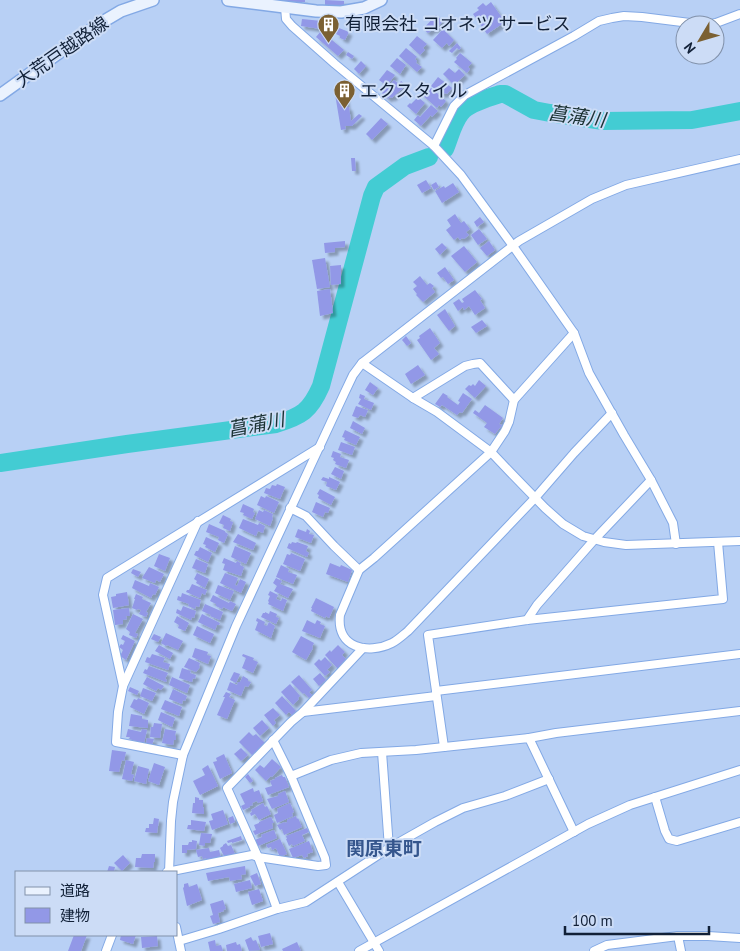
<svg xmlns="http://www.w3.org/2000/svg" width="740" height="951" viewBox="0 0 740 951" font-family="'PT Sans','Noto Sans JP',sans-serif">
<style>
.lines{fill:none;stroke-linecap:round;stroke-linejoin:round}
.river{stroke:#43ccd3;stroke-width:18}
.building{fill:#9298e7;filter:url(#shadow)}
.minor-casing{stroke:#83a9e5;stroke-width:10}
.secondary-casing{stroke:#83a9e5;stroke-width:14}
.minor{stroke:#fff;stroke-width:8}
.secondary{stroke:#eaf2fe;stroke-width:11}
.labels{text-anchor:middle;stroke-width:4;stroke-linejoin:round;paint-order:stroke}
.poi-label{font-size:18px;fill:#112037;stroke:#ccdcf6;text-anchor:start}
.street-label{font-size:18px;fill:#112037;stroke:#ccdcf6}
.water-label{font-size:19px;font-style:italic;fill:#1a3132;stroke:#ccdcf6}
.neighbourhood-label{font-size:19px;font-weight:bold;fill:#35568d;stroke:#ccdcf6}
</style>
<defs>
<filter id="shadow"><feDropShadow dx="3.5" dy="3.5" stdDeviation="1" flood-color="#0004"/></filter>
</defs>
<rect width="100%" height="100%" fill="#b8d0f5"/>
<g class="lines">
<!-- river -->
<g class="river">
<path d="M445,149C450,137 453,123 461,113C468,103 489,98 500,94H505L534,110L550,113L603,121L692,120L740,111"/>
<path d="M0,463L127,444L276,424C302,416 310,411 321,386L372,196L376,187L405,166L429,157"/>
</g>
</g>
<!-- building -->
<g class="building">
<path d="M284,0H305V2H302V3L288,1V3L284,2Z"/>
<path d="M325,0L344,1V8H325Z"/>
<path d="M491,2L505,22L487,34L473,14L479,10L477,8L483,3L486,6Z"/>
<path d="M436,15L443,21L435,30L433,29L428,33L423,29Z"/>
<path d="M302,19L322,21L321,29L301,26Z"/>
<path d="M339,28L349,32L345,40L340,38V36L336,34Z"/>
<path d="M443,29L454,40L449,46L447,43L442,48L433,40Z"/>
<path d="M321,31L344,50L338,56L316,37Z"/>
<path d="M417,36L427,44L423,48L425,50L420,55L409,45Z"/>
<path d="M457,43L461,48L459,50L457,48L452,53L449,51Z"/>
<path d="M406,48L417,57L415,59L417,61L416,63L422,67L417,72L399,56Z"/>
<path d="M348,52L354,56L352,59L346,55Z"/>
<path d="M460,53L472,63L468,67L470,69L467,73L454,62L457,59L456,58Z"/>
<path d="M397,58L406,65L400,74L390,66Z"/>
<path d="M361,61L366,66L359,74L354,69Z"/>
<path d="M449,68L455,73L459,69L465,75L454,85L443,74Z"/>
<path d="M387,70L395,75L387,86L379,80Z"/>
<path d="M438,77L452,88L447,94L445,93L443,95L431,86Z"/>
<path d="M394,80L399,84L401,81L406,85L392,98L390,97L388,99L382,93Z"/>
<path d="M344,87L347,107H349L351,121L359,114L362,116L352,126H345L346,129L341,130L334,88Z"/>
<path d="M425,87L429,90L431,88L446,101L441,107L439,105L437,108L420,93Z"/>
<path d="M418,97L425,103L416,114L407,106L410,103L411,104Z"/>
<path d="M431,105L438,111L432,117L431,115L421,126L414,120L418,115L420,117Z"/>
<path d="M381,118L388,124L372,140L366,134Z"/>
<path d="M351,158H355L356,171H352Z"/>
<path d="M426,180L431,188L422,193L417,185Z"/>
<path d="M436,182L439,187L434,190L431,185Z"/>
<path d="M453,183L459,192L442,203L435,191L444,186L445,188Z"/>
<path d="M455,214L461,223L464,221L470,229L466,232L469,235L464,239L462,238L460,240L458,237L454,240L446,230L451,226L447,220Z"/>
<path d="M480,217L484,222L477,227L474,222Z"/>
<path d="M479,229L487,239L478,245L471,235Z"/>
<path d="M345,241V247L335,248V252L325,253L324,243Z"/>
<path d="M489,241L495,250L487,256L480,248Z"/>
<path d="M442,243L447,248L440,255L435,249Z"/>
<path d="M464,246L477,262L465,272L451,256Z"/>
<path d="M325,258L330,287L317,289L312,260Z"/>
<path d="M341,265V284L331,285L330,266Z"/>
<path d="M445,267L454,280L448,284L443,277L441,278L437,273Z"/>
<path d="M420,276L427,285L430,283L434,286L432,288L435,292L423,302L416,295L417,294L413,289L417,286L413,282Z"/>
<path d="M330,289L333,313L320,316L317,291Z"/>
<path d="M475,290L482,299L480,300L485,308L475,315L469,306L464,310L463,307L458,311L453,303L459,299L462,303L464,302L462,299Z"/>
<path d="M445,309L455,326L449,331L437,315Z"/>
<path d="M482,320L487,326L476,333L471,327Z"/>
<path d="M430,328L440,343L434,348L439,354L431,360L417,340L420,338L419,336Z"/>
<path d="M406,336L411,343L407,346L402,340Z"/>
<path d="M418,365L425,375L411,384L405,374Z"/>
<path d="M479,380L486,386L475,398L465,389L469,385L471,386L473,384L475,386Z"/>
<path d="M370,382L378,388L373,395L365,390Z"/>
<path d="M443,393L448,396L447,397L458,405L460,402L458,401L463,393L472,399L462,413L460,412L457,415L442,405L440,407L435,404Z"/>
<path d="M360,394L365,396L364,399L374,403L371,410L358,404L361,399L359,398Z"/>
<path d="M485,405L503,418L499,424L502,425L495,434L484,427L487,423L473,413L475,410L479,413Z"/>
<path d="M356,406L368,410L365,417L360,415L358,418L352,416Z"/>
<path d="M353,421L365,428L362,434L350,428Z"/>
<path d="M345,430L360,437L356,445L344,440L345,438L342,437Z"/>
<path d="M341,442L355,447L352,455L338,450Z"/>
<path d="M333,451L341,454L340,457L349,460L346,468L335,464L336,462L333,460L334,458L331,457Z"/>
<path d="M335,467L344,471L341,479L331,474Z"/>
<path d="M323,477L329,479V477L340,482L336,490L326,486L327,482L321,480Z"/>
<path d="M277,484L285,487L280,499L264,493L266,488L270,489L272,485L276,486Z"/>
<path d="M320,489L335,497L331,505L318,498L319,495L317,494Z"/>
<path d="M261,496L265,498L266,496L279,502L274,513L257,505Z"/>
<path d="M316,502L330,508L328,513L325,512L323,517L312,512Z"/>
<path d="M243,504L254,509L253,512L255,513L252,519L243,515L244,513L240,512Z"/>
<path d="M259,510L263,512L264,510L273,514L272,517L273,518L270,526L255,519Z"/>
<path d="M223,515L231,519L230,521L233,522L230,531L223,528L224,525L219,523Z"/>
<path d="M243,519L258,525L259,523L265,526L263,533L258,531L256,536L239,528Z"/>
<path d="M209,524L225,531V532L228,534L224,543L218,540L219,537L206,532Z"/>
<path d="M298,529L306,532L307,529L310,531L309,534L314,535L311,543L295,537Z"/>
<path d="M238,534L256,543L253,550L233,542Z"/>
<path d="M206,537L219,543L215,552L205,547L206,545L203,544Z"/>
<path d="M292,542L296,543L297,542L308,546L306,551L309,553L307,557L287,548L289,543L291,544Z"/>
<path d="M235,546L251,553L246,564L231,557Z"/>
<path d="M200,547L212,553L208,562L194,555L196,551H198Z"/>
<path d="M291,553L305,559L300,571L283,564L287,554L290,555Z"/>
<path d="M159,554L170,558L165,571L154,566Z"/>
<path d="M224,558L236,563L237,561L241,563L240,565L244,567L241,576L223,570L225,564L222,563Z"/>
<path d="M196,559L208,564L205,573L192,568Z"/>
<path d="M330,563L340,567L341,565L352,570L348,582L326,574Z"/>
<path d="M281,565L289,569L288,572L297,575L293,584L276,577Z"/>
<path d="M149,567L164,574L160,582L156,580L155,583L142,578Z"/>
<path d="M133,569L141,572L138,577L131,573Z"/>
<path d="M197,573L209,579L205,588L196,583L197,581L194,579Z"/>
<path d="M225,573L238,578L235,585L237,586L240,579L246,582L241,593L220,583Z"/>
<path d="M276,578L282,581L280,584L293,589L288,598L274,591L277,586L273,583Z"/>
<path d="M135,580L149,586L150,583L159,587L155,595L153,594L151,598L132,588Z"/>
<path d="M192,584L207,590L205,595L202,593L200,598L186,592L187,590H189Z"/>
<path d="M218,585L234,591L230,600L215,593Z"/>
<path d="M270,591L278,595L276,599L281,601L282,598L287,600L283,611L268,604L269,602L268,601L270,596L268,595Z"/>
<path d="M127,592L129,605L113,608L111,597L116,596V594Z"/>
<path d="M182,593L201,600L199,607L196,606L195,609L188,606L189,604L177,600L178,596L181,597Z"/>
<path d="M136,594L143,597L142,599L151,603L146,612L148,613L146,617L139,614L141,610L138,609L137,610L132,608L135,599H134Z"/>
<path d="M213,595L229,603L230,601L236,604L232,611L223,607L222,609L216,606V604L210,601Z"/>
<path d="M316,598L334,607L329,618L326,616L325,618L311,611L312,608H311Z"/>
<path d="M205,604L223,612L220,620L210,616L211,615L202,611Z"/>
<path d="M183,606L196,611L194,618L192,617L191,620L176,613L177,609L181,611Z"/>
<path d="M129,608L130,616H126L127,619L123,620V624L115,625L113,610Z"/>
<path d="M270,611L277,614L276,617L279,618L276,624L261,617L263,613H265V612L269,614Z"/>
<path d="M133,614L143,619L135,633L138,634L136,638L129,635L130,632L126,629Z"/>
<path d="M202,614L220,623L219,625H217L215,630L198,622Z"/>
<path d="M177,616L189,623L185,631L178,628L179,625L174,622Z"/>
<path d="M257,618L265,622L264,625L267,626L269,622L275,626L271,638L255,630L258,622L256,621Z"/>
<path d="M307,620L315,624L317,620L321,622L320,624L325,626L320,638L302,631Z"/>
<path d="M197,626L214,634L210,643L193,635Z"/>
<path d="M166,633L183,641L178,650L167,645L166,646L161,643Z"/>
<path d="M154,634L161,637L158,642L151,639Z"/>
<path d="M123,635L135,641L126,660L120,656L123,650L119,647L121,644L123,645L125,641L121,639Z"/>
<path d="M301,636L314,643L312,647L313,648L306,660L292,652Z"/>
<path d="M159,645L173,653L170,659L155,651Z"/>
<path d="M338,645L345,652L342,655L346,659L341,664L342,665L338,669L325,655L330,650L331,652Z"/>
<path d="M195,648L208,652L207,655L211,656L208,664L192,657Z"/>
<path d="M152,654L165,658L163,662L170,664L168,670L145,662L147,657L150,658Z"/>
<path d="M243,654L254,658L253,660L258,662L253,673L242,668L246,658L242,656Z"/>
<path d="M325,657L332,665L327,670L330,672L325,676L314,664L319,659L321,661Z"/>
<path d="M189,658L200,663L199,666L200,667L196,672L184,667Z"/>
<path d="M149,666L168,673L165,679L167,680L166,682L143,673L145,669L147,670Z"/>
<path d="M182,668L191,671L190,673L196,675L195,679L193,678L192,682L179,678Z"/>
<path d="M234,672L240,674L236,683L230,680Z"/>
<path d="M320,673L326,680L319,686L313,679Z"/>
<path d="M299,675L312,690L309,692L312,695L309,698L304,693L303,694L291,682Z"/>
<path d="M243,676L248,679V681L251,682L248,687L245,686L241,696L227,690L230,682L237,685L238,682H240Z"/>
<path d="M147,677L164,686L161,690L158,688L156,691L143,684Z"/>
<path d="M172,677L190,685L187,693L169,685Z"/>
<path d="M290,684L300,696L298,698L299,699L293,705L281,692Z"/>
<path d="M130,687L139,691L137,695L128,691Z"/>
<path d="M143,688L156,693L152,701L140,696Z"/>
<path d="M173,689L187,696L185,701L183,700L182,704L169,699Z"/>
<path d="M226,692L231,694L229,697L235,700L227,719L217,715L225,697H223Z"/>
<path d="M282,696L296,711L292,715L289,712L286,715L275,703Z"/>
<path d="M138,698L149,703L144,714L130,707L134,699L137,700Z"/>
<path d="M165,700L182,707L179,716L161,709Z"/>
<path d="M273,708L280,715L274,720L276,723L273,726L264,715Z"/>
<path d="M161,712L175,718L172,727L158,720Z"/>
<path d="M131,714L142,716V719L148,720V728L129,726Z"/>
<path d="M262,720L269,728L260,736L253,728Z"/>
<path d="M154,723L162,724L160,738L150,737L151,727H153Z"/>
<path d="M128,729L141,732L142,729L147,730L144,743L129,739L130,737H126Z"/>
<path d="M165,729L176,731L175,736H176V740H174L173,745L162,743Z"/>
<path d="M249,732L253,736L256,734L265,743L252,755L239,742Z"/>
<path d="M147,738L154,739L152,745L146,744Z"/>
<path d="M241,748L248,755L241,761L234,754Z"/>
<path d="M112,750L126,752L124,761L122,760L119,772L109,771Z"/>
<path d="M224,754L232,773L220,779L213,762L217,761L216,758Z"/>
<path d="M272,759L281,767L272,777L271,776L266,781L255,770L260,765L264,768Z"/>
<path d="M126,760L134,762L131,774L134,775L132,781L122,779Z"/>
<path d="M154,763L165,767L159,785L148,781Z"/>
<path d="M208,765L218,786L200,795L193,781L205,775L202,769Z"/>
<path d="M138,766L149,769L146,784L134,781Z"/>
<path d="M248,774L253,781L250,783L245,777Z"/>
<path d="M282,775L283,777H285L289,787L268,795L265,788L272,786L270,781L275,779V778Z"/>
<path d="M253,788L254,792L259,790L263,801L258,803L257,801L252,803L253,805L250,806V807L243,810L241,806L245,804L240,794Z"/>
<path d="M285,791L289,802L272,809L267,799L278,796V794Z"/>
<path d="M195,797L199,798V800H203V807L204,808V814L192,813L193,803H195Z"/>
<path d="M263,803L265,807L267,806L271,814L259,820L255,814L251,816L250,813L252,812L251,810Z"/>
<path d="M290,803L294,812L292,813L293,816L277,823L274,815L278,813L277,809Z"/>
<path d="M223,810L228,824L212,830L209,821L213,820L211,814Z"/>
<path d="M233,816L235,822L230,824L228,818Z"/>
<path d="M296,816L297,819L298,818L302,827L284,835L282,829L280,830L277,825L285,822V823L287,822V820Z"/>
<path d="M271,817L274,823H272L273,828L255,835L253,831L256,830L254,825L259,823V822Z"/>
<path d="M154,818L159,819L157,833L145,832L146,828H149V824H153Z"/>
<path d="M191,820L206,822L204,831L187,829L188,825H191Z"/>
<path d="M307,828L309,832L302,835L305,841L293,846L292,844L289,846L286,839H287L286,836Z"/>
<path d="M274,830L277,838L258,846L255,840L262,837L261,835Z"/>
<path d="M201,833L212,834L210,843H205V846L199,845Z"/>
<path d="M241,836L242,840L232,843V842L228,843L227,841Z"/>
<path d="M280,839L287,854L280,857L276,848L272,850L271,847L268,848L266,845Z"/>
<path d="M192,840L197,841L196,849L187,850V853H182V845H188L189,842H192Z"/>
<path d="M309,841L313,852L307,854L308,856L304,858L302,855L293,858L289,849Z"/>
<path d="M226,843L228,846L231,845L235,854L225,858L220,848L223,846V845Z"/>
<path d="M209,848L210,852L219,850L221,858L207,861L206,858L203,859L202,856L198,857L196,850Z"/>
<path d="M142,854H155V862H154L153,868L135,867L136,858H141Z"/>
<path d="M123,855L130,863L122,871L114,863Z"/>
<path d="M109,866L115,867L114,871L118,872H107Z"/>
<path d="M245,866L246,874L241,875L242,879L230,881L229,877L208,881L206,873Z"/>
<path d="M257,873L261,884L255,886L250,876Z"/>
<path d="M250,880L252,888L236,892L234,884Z"/>
<path d="M188,883L189,887L197,884L202,900L187,906L183,888L184,887V884Z"/>
<path d="M259,889L263,901L252,905L248,892Z"/>
<path d="M223,900L226,909L223,910L224,911L218,913L220,922L213,924L210,916L213,915L210,904Z"/>
<path d="M270,933L273,944L261,947L258,936Z"/>
<path d="M74,935H87L81,951H68Z"/>
<path d="M121,935H136L133,944L120,940Z"/>
<path d="M157,936L158,946L142,948L141,937Z"/>
<path d="M251,937L253,941L256,940L260,950L249,951L245,940Z"/>
<path d="M215,940L216,946L221,945L223,951H210L208,942Z"/>
<path d="M236,942L237,945L240,944L242,951H227L226,945Z"/>
<path d="M297,942L301,951H283L282,949Z"/>
</g>
<g class="lines">
<defs>
<g id="minor">
<path d="M285,7L286,19L292,26L335,64L434,146L461,175L513,246L574,333L589,373L624,435L651,480L673,523L676,544"/>
<path d="M434,146L454,106L465,95L574,36L599,21L612,18L624,16L642,17L706,25L716,23L740,14"/>
<path d="M574,333L514,400L509,422L505,431L491,452L374,558L359,570L340,615C336,648 368,655 392,643C398,640 403,635 408,631L535,498L574,453L612,413"/>
<path d="M362,363L413,398L437,412L491,452L510,472L545,508L563,524L583,536L604,542L626,545L740,541"/>
<path d="M413,398L465,366L473,364L480,363L514,400"/>
<path d="M290,508L306,516L334,546L359,570"/>
<path d="M527,620L537,605L594,540L651,480"/>
<path d="M123,686L103,595L107,578L320,447"/>
<path d="M436,691L740,654"/>
<path d="M303,712L363,648"/>
<path d="M529,738L556,733L740,711"/>
<path d="M444,747L428,635L527,620L723,599L718,542"/>
<path d="M382,752L389,848"/>
<path d="M183,755L116,742L118,712L123,686L198,521"/>
<path d="M291,776L331,760L361,753L416,750L529,738L574,832"/>
<path d="M655,797L665,831L669,839L677,841L740,822"/>
<path d="M167,872L252,855L258,857L318,866L326,865L325,858L291,776L273,740"/>
<path d="M169,872L171,821L173,802L183,755L236,626L344,394L353,375L362,363L519,241L592,199L626,185L740,159"/>
<path d="M338,882L379,951"/>
<path d="M277,909L258,857L227,788L291,722L303,712L436,696"/>
<path d="M176,927L181,951"/>
<path d="M678,936L681,951"/>
<path d="M179,941L219,929L277,909L306,902L389,848L435,822L463,808L505,796L549,779"/>
<path d="M106,951L112,935"/>
<path d="M359,951L588,824L630,805L740,770"/>
<path d="M594,951L607,945L678,936H708L740,938"/>
</g>
<g id="secondary">
<path d="M228,0L316,11L341,12L364,8L381,0"/>
<path d="M0,95L99,24L121,11L153,0"/>
</g>
</defs>
<!-- minor casing -->
<use href="#minor" class="minor-casing"/>
<!-- secondary casing -->
<use href="#secondary" class="secondary-casing"/>
<!-- minor -->
<use href="#minor" class="minor"/>
<!-- secondary -->
<use href="#secondary" class="secondary"/>
</g>
<!-- icons -->
<defs>
<symbol id="building-pin" viewBox="-11 -11 22 30"><path d="M0 17L-7.5 6A9.5 9.5 0 1 1 7.5 6Z" fill="#7b6032" stroke="#ccdcf6"/><path d="M-4-6H4V6H1V3H-1V6H-4ZM-2.5-4.3h1.7v1.8h-1.7ZM.8-4.3h1.7v1.8H.8ZM-2.5-1h1.7V.8h-1.7ZM.8-1h1.7V.8H.8Z" fill="#fff"/></symbol>
</defs>
<g fill-rule="evenodd">
<use href="#building-pin" x="316" y="12" width="25" height="34"/>
<use href="#building-pin" x="332" y="78" width="25" height="34"/>
</g>
<g class="labels">
<!-- poi labels -->
<g class="poi-label">
<text x="345" y="30">有限会社 コオネツ サービス</text>
<text x="360" y="97">エクスタイル</text>
</g>
<!-- street labels -->
<g class="street-label">
<text transform="translate(62 52) rotate(-35)" y="6">大荒戸越路線</text>
</g>
<!-- water labels -->
<g class="water-label">
<text transform="translate(577 116) rotate(8)" y="7">菖蒲川</text>
<text transform="translate(256 424) rotate(-11)" y="7">菖蒲川</text>
</g>
<!-- neighbourhood labels -->
<g class="neighbourhood-label">
<text x="384" y="855">関原東町</text>
</g>
</g>
<!-- legend -->
<rect x="15" y="871" width="162" height="65" fill="#ccdcf6" stroke="#8191aa"/>
<rect x="25" y="887" width="25" height="8" fill="#eaf2fe" stroke="#8191aa"/>
<text x="60" y="896" font-size="15" fill="#112037">道路</text>
<rect x="25" y="908" width="25" height="15" fill="#9298e7" stroke="#8191aa"/>
<text x="60" y="921" font-size="15" fill="#112037">建物</text>
<!-- north arrow -->
<g transform="translate(700 40) rotate(232)"><circle r="24" fill="#ccdcf6" stroke="#8191aa"/>
<path d="M0-4L9 19L0 12L-9 19Z" fill="#7b6032"/>
<text y="-8" font-size="14" font-weight="bold" text-anchor="middle" fill="#112037">N</text>
</g>
<!-- scale -->
<path d="M565 926v8h144v-8" fill="none" stroke="#112037" stroke-width="2.5"/>
<text x="572" y="926" font-size="15" fill="#112037" stroke="#ccdcf6" stroke-width="4" paint-order="stroke">100 m</text>
</svg>
